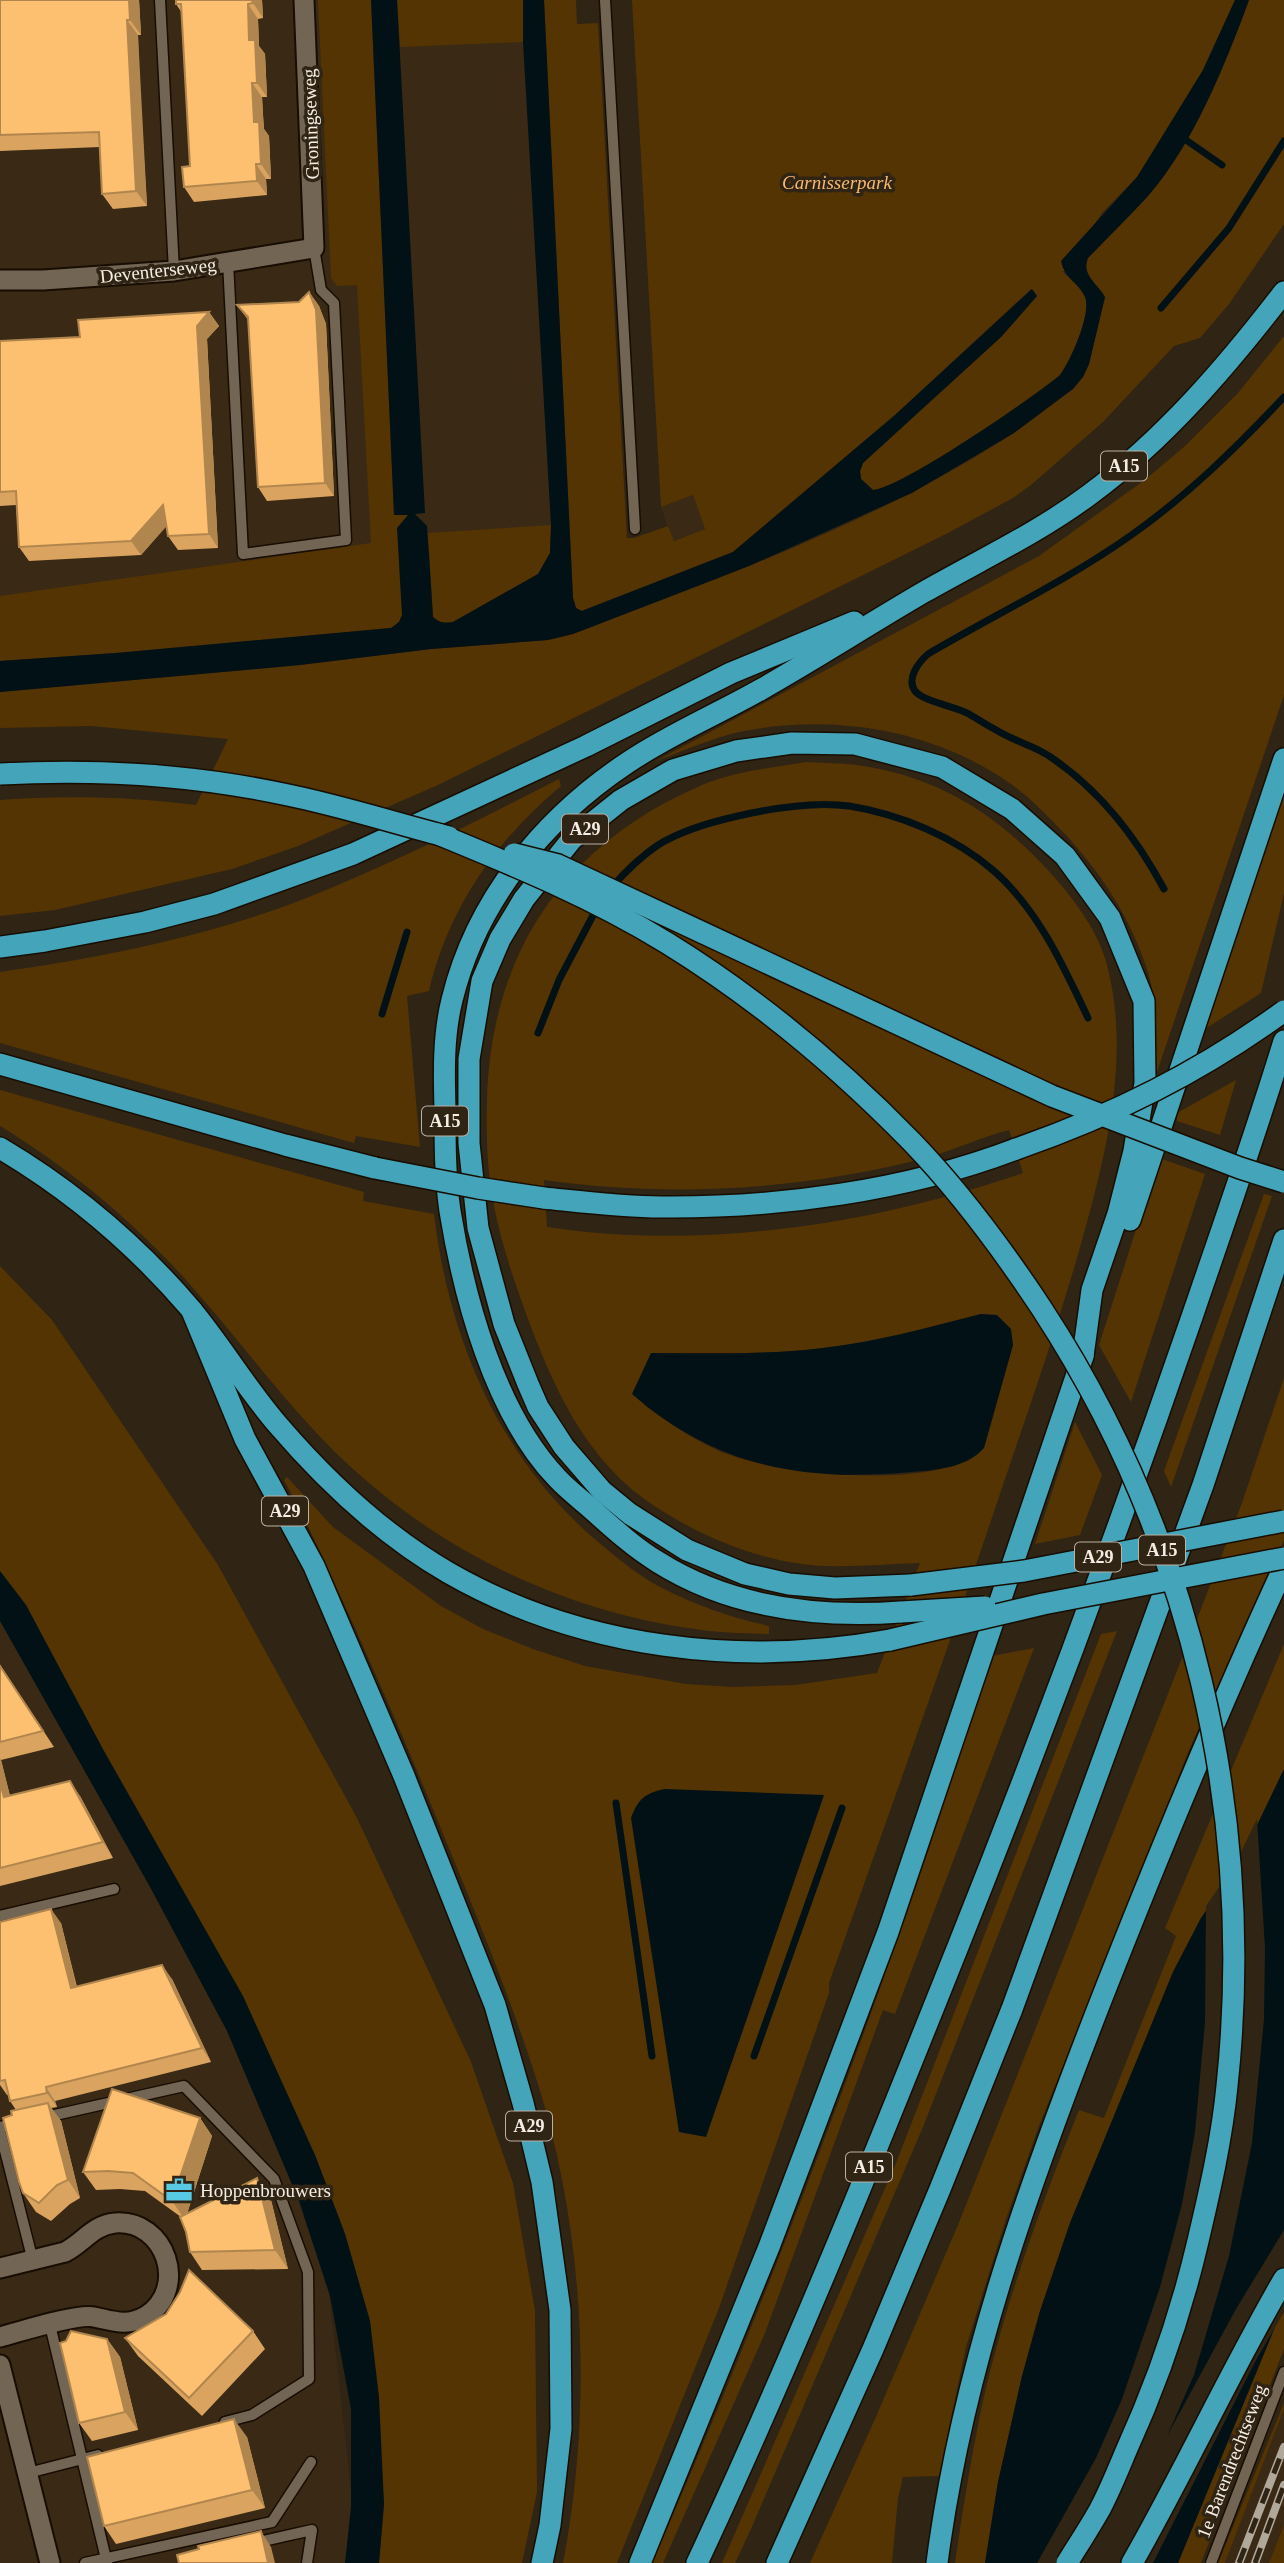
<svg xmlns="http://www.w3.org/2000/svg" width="1284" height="2563" viewBox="0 0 1284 2563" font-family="Georgia,serif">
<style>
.built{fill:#3a2a15}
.green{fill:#543403;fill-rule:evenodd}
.water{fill:#021115}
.pier{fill:#302415}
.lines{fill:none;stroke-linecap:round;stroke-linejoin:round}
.stream{stroke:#021115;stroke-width:7}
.lane-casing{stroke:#170d02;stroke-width:13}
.street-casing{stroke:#170d02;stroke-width:23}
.highway-casing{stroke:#170d02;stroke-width:24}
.lane{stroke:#736554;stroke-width:10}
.street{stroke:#736554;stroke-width:19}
.highway{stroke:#44a4b9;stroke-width:21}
.rail-casing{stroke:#b1a89c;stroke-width:8}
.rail{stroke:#302415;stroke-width:5;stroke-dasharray:16;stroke-linecap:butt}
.highway-bridge-casing{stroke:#170d02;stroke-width:24;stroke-linecap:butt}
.highway-bridge{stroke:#44a4b9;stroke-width:21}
.wall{fill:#daa460}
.shaded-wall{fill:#b1864e}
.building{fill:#fdbf70;stroke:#b1864e;stroke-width:2}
.labels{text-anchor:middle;stroke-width:7;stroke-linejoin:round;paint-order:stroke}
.shield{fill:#302415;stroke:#bab1a5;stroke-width:2}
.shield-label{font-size:18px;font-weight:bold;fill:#f5ede3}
.street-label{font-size:19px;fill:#f5ede3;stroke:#302415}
.park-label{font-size:19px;font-style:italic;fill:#f8ba6b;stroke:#302415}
.poi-label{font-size:19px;fill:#f5ede3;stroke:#302415;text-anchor:start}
</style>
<rect width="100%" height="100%" fill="#302415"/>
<!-- built -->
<g class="built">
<path d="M0,0H539L570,532L0,604Z"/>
<path d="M693,495L705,529L673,541L661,507Z"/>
<path d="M0,1464L324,2249L354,2516L353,2563H0Z"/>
<path d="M1284,2409V2525L1269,2563H1225Z"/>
</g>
<!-- green -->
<g class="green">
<path d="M318,0H371L394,514L409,515L402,615L399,622L391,628L116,653L0,661V596L371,543L357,285L337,286L331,278Z"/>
<path d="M397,0H523V42L400,47Z"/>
<path d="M544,0H576L577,24L598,23L627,538H634L668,526L674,541L705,529L693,495L661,507L632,0H1235L1203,70L1149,159L1137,177L1102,213L1063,272C1070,279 1081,288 1085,297C1092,313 1070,362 1060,375C1034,398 901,488 873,490L861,479L860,471L863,463L1001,337L1037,296L1031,289L895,415L733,552L581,611L576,608L573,598Z"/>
<path d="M1249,0H1284V224L1229,304L1200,338L1174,346L1103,422L1031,485L1013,498L946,534L438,785L298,846L232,869L55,910L0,916V800C64,795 132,797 196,805L228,739L91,726L0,728V692L300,665L431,649L548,640L573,634C722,577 877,522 1012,434C1037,417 1060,396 1083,377L1089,364L1105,297C1097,283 1081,275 1088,258C1108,237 1129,217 1148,196C1193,145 1226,63 1249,0Z"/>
<path d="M1284,336V695L1155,1078C1155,1043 1158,1006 1148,972C1131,918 1099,869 1060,829C1044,812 1027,795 1008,782C931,729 831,713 739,732C710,739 682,751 654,762L1039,556L1146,479L1185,446L1238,393Z"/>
<path d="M551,525L550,553L538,574L453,622H438L433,617L428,533Z"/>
<path d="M806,762C823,763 840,763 857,765C941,777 1000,816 1055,878C1076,902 1099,933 1107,965C1131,1057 1106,1155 1081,1244C1059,1322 1033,1397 1007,1473C950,1644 889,1813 829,1983V1993L719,2308L617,2563H563C593,2408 585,2232 537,2081C508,1990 471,1902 435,1814C408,1748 380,1684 351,1619C329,1572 309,1525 284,1480L287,1477L333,1527L441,1606L483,1629L533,1649L585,1666L686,1684L733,1687L795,1685L877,1673L920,1563C888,1564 857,1567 826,1566C767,1564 705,1539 656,1507C585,1461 552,1385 524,1308C512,1275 501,1241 494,1206C487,1171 486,1136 487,1100C491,951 565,844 702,785C735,771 772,768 806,762ZM1009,1130L1023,1173C872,1224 706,1251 547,1227L544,1180C671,1198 804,1190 929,1157C956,1149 982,1137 1009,1130ZM981,1314L1013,1345L984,1447C944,1494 769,1474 717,1450C691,1438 667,1422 644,1405L651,1353C708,1353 766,1355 823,1348C877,1342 929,1327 981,1314Z"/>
<path d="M559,779L561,786C496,840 448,909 429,991L407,996L420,1147L356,1136L354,1143L0,1043V972C101,958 209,936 304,899C392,864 475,822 559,779Z"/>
<path d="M1284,786V893L1261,993L1202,1031Z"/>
<path d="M1236,1080L1220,1135L1177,1121V1113Z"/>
<path d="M0,1090L364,1192L363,1201L434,1214C449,1341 502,1464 603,1546C622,1562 642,1578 664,1589C697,1606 733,1618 769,1626V1634C744,1633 719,1633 695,1629C547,1609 410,1536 310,1426C267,1379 229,1328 187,1281C133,1221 69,1168 0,1126Z"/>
<path d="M1159,1158L1205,1174L1131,1402L1099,1345Z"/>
<path d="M1264,1194L1272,1196L1171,1487L1164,1471Z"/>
<path d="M0,1266L52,1320L218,1565L357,1818L471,2062L513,2183L535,2311L537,2492L522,2563H379L384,2504L370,2321L345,2234L315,2155L26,1605L0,1571Z"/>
<path d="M1284,1378V1540L1189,1750L1039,2126L1006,2219L966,2347L939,2476L903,2477L898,2498L892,2563H810L875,2419L958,2225L1173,1681L1242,1503Z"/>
<path d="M1075,1422L1102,1475L1080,1535L1035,1544Z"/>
<path d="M1117,1631L923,2127L751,2529L735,2563H722L896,2163L1101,1634Z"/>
<path d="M1284,1644V1769L1238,1865L1201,1918L1173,1972L1070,2223L1040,2311L1022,2376L998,2482L985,2563H955C962,2514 970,2464 980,2415C1002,2311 1040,2208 1079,2110L1104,2118L1176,1936L1165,1928Z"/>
<path d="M1034,1648L895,2014L883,2010L765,2333L663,2563H652C743,2356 825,2145 900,1932C933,1841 961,1748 992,1656Z"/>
<path d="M1284,2305V2349L1201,2563H1178Z"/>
<path d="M1284,2403V2409L1225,2563H1218Z"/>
<path d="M1284,2525V2563H1269Z"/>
</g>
<!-- water -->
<g class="water">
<path d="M371,0H397L425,513L415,514L427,526L433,617C440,623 445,624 453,622L538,574L550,553L551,525L523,42V0H544L573,598L576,608L582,611L733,552L895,415L1032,289L1037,296L1001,337L863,463L860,471L861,479L873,490C900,489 1034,397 1060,375C1070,362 1092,313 1085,297C1079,282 1065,280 1061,261L1137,177L1203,70L1235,0H1249C1226,63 1193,145 1148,196C1129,217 1108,237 1088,258C1081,275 1097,283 1105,297L1089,364L1083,377L1073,389L1014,433L912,493L749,566L573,634L548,640L431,649L300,665L0,692V661L116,653L391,628L399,622L402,615L397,528L408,515H394Z"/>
<path d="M981,1314L997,1315L1011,1329L1013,1345L984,1448C966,1468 937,1470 911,1472C802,1482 717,1467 632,1394L651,1353C708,1353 766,1355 823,1348C877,1342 929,1327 981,1314Z"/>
<path d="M0,1571L26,1605L104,1751L243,1996L315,2155L345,2234L370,2321L379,2397L384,2504L379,2563H345L351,2507V2409L330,2296L299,2201L227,2031L150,1887L0,1621Z"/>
<path d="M1284,1769V2305L1178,2563H985L998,2482L1022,2376L1040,2311L1070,2223L1173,1972L1201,1918L1238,1865Z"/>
<path d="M665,1789L824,1795L706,2137L679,2132L631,1818C638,1799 645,1793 665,1789Z"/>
</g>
<!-- pier -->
<path class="pier" d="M1257,1819L1265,1948L1264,2019L1252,2143L1229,2256L1194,2375L1167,2436L1236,2309L1284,2230V2312L1255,2362L1153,2563H1037L1096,2458L1122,2399L1160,2287L1182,2204L1195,2132L1205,2022L1206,1906L1235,1864Z"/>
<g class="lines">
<!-- stream -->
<g class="stream">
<path d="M1186,140L1222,165"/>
<path d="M1161,308L1229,228L1284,141"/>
<path d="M611,888C625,872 640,857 658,845C682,830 711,822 738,816C773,808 813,801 849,806C900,814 955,837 994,871C1038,910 1063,965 1088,1018"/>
<path d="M1164,889C1136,837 1099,789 1049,756C1039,749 1027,745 1016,740C999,733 984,723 969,714C955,706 924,702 915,691C906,678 919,662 928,654C996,614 1066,581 1130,536C1187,496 1237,447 1284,397"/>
<path d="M382,1014L407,932"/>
<path d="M538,1033L559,980L598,906"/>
<path d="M616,1803L652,2056"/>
<path d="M754,2056L842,1808"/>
</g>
<defs>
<g id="lane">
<path d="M160,0L174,271"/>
<path d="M605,0L635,529"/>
<path d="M228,262L243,554L346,540L334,303L321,290L314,248"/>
<path d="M0,1916L114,1889"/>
<path d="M46,2117L184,2086L274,2179L308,2272L309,2379L252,2415L225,2422"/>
<path d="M0,2127L17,2123"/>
<path d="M0,2131L33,2261"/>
<path d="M50,2325L107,2563"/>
<path d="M28,2473L98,2455"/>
<path d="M254,2543L312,2530L307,2563"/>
<path d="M85,2563L272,2522L311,2462"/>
<path d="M1211,2563L1284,2372"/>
</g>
<g id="street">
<path d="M0,280H43L174,271L314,248L304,0"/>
<path d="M0,2268L65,2252C83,2243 93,2225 115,2223C166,2219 189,2289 146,2316C127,2327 113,2321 94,2317C78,2313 19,2332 0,2337"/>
<path d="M0,2365L50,2563"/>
</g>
<g id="highway">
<path d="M0,947L45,941L145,922L214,904L353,854L586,746L731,673L854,622"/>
<path d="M0,1064L285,1145L375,1168"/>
<path d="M0,1148C71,1190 136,1245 190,1308C221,1345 246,1388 278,1425C326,1481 385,1536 449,1573C582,1649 741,1667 890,1640"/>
<path d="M544,1198C583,1202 622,1207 661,1207C778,1208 906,1191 1016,1149"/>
<path d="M1130,1220L1284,759"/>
<path d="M192,1311L245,1439L314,1566L404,1776L495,2005L523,2103L542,2182L560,2310L561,2429L550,2525L542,2563"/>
<path d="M911,1585L835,1588L789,1584L745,1574L687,1550L630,1514L602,1491L564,1447L538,1407L528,1384L504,1324L478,1228L469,1143V1059L482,981L500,939L524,899L572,839L621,800L673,770L736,751L792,743L855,744L942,767L1012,809L1065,856L1110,918L1144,1001L1145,1083L1134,1151L1118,1214L1092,1290L1083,1356"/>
<path d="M901,1612C816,1618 731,1608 658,1562C635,1548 615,1530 595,1512C583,1501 569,1491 557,1478C495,1413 464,1298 450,1211C445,1177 445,1144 445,1110C444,1073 443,1036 452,1000C476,901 543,819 627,763C670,734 716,715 760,690C815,659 869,624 924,592C980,560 1038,533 1089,495C1165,439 1227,366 1284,292"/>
<path d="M640,2563L769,2247L888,1932L1083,1356"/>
<path d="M697,2563C792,2360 876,2152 959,1944C1042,1736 1120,1526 1193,1314C1224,1223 1256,1133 1284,1041"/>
<path d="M777,2563L873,2349L940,2189L1012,2009L1203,1485L1284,1240"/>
<path d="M937,2563C962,2370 1028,2188 1098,2008C1156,1860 1217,1712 1284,1567"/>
<path d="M1132,2563C1185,2470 1230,2372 1284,2279"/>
</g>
</defs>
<!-- lane casing -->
<use href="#lane" class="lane-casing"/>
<!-- street casing -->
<use href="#street" class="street-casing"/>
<!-- highway casing -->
<use href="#highway" class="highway-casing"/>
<!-- lane -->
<use href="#lane" class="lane"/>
<!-- street -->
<use href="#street" class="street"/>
<!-- highway -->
<use href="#highway" class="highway"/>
<defs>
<g id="rail">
<path d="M1239,2563L1284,2447"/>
<path d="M1255,2563L1284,2485"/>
</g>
</defs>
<!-- rail casing -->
<use href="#rail" class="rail-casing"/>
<!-- rail -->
<use href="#rail" class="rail"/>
<defs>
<g id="highway-bridge">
<path d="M0,774C95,769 189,774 283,794C339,805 394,823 449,837"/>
<path d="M438,834C516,866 594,898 667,943C756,998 839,1067 912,1142C961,1193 1003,1250 1042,1309C1191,1537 1256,1815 1227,2086C1222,2138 1210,2190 1198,2241C1181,2314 1157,2383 1126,2451C1118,2470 1110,2490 1100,2509C1090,2527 1078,2545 1067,2563"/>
<path d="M514,854L558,865L1052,1096L1240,1168L1284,1182"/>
<path d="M1016,1149C1114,1115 1200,1072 1284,1011"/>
<path d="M375,1168L478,1188L544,1198"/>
<path d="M911,1585L1024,1571L1284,1521"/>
<path d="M901,1612L985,1607"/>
<path d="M890,1640L1043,1604L1284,1558"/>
</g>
</defs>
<!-- highway-bridge casing -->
<use href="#highway-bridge" class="highway-bridge-casing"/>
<!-- highway-bridge -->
<use href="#highway-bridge" class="highway-bridge"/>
</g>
<!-- wall -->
<g class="wall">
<path d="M0,0H139L141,35H138L139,80L147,206L113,209L102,194L100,147L0,151Z"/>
<path d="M262,0L263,18L258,19L259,46L265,54L267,97H262L263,117L264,129L269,136L271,179H266L267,195L194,202L184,187L190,166L182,13L176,4Z"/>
<path d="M309,292L319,306L326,324L334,496L267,501L258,487L249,321L237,305L299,302Z"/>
<path d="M209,312L219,326L207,339L218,548L178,550L168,536L166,526L141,555L29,561L19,547L16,505L0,506V341L80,337Z"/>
<path d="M0,1665L54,1747L1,1760L10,1796H80L113,1858L0,1886Z"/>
<path d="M0,1922L61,1923L77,1987L172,1979L211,2062L55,2101L57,2107L51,2108L61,2121L80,2198L70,2204L51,2221L36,2212L23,2193L12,2115L16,2110L10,2101L9,2095H7L0,2085Z"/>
<path d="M200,2118L212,2136L187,2214L270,2196L288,2269L202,2270L190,2252L186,2232L181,2217L145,2191L120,2189L96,2190L83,2172Z"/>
<path d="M166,2314L253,2331L265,2349L202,2416L138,2356L125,2338Z"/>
<path d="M107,2339L120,2357L138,2430L92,2441L79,2423Z"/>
<path d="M247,2437L265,2508L116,2544L104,2526Z"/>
</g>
<!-- shaded-wall -->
<g class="shaded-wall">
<path d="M129,0H139L141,35L130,20Z"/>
<path d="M252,0H262L263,18L253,3Z"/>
<path d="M248,4L258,19L259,46L265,54L267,97L257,83L249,40Z"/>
<path d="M127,20L138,35L147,206L136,191Z"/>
<path d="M252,83L262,97L264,129L269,136L271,179L261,164L254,122Z"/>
<path d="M256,164L266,179L267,195L257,181Z"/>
<path d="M309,292L319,306L326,324L334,496L325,483Z"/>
<path d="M209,312L219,326L207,339L218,548L209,534L197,326Z"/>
<path d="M163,505L173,519L141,555L131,541Z"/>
<path d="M0,1758L1,1760L14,1812L4,1797L0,1783Z"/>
<path d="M70,1781L80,1796L113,1858L103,1842Z"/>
<path d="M51,1909L61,1923L80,2002L71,1988Z"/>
<path d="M162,1965L172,1979L211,2062L202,2048Z"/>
<path d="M46,2087L55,2101L57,2107L47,2093Z"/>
<path d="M48,2103L61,2121L80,2198L68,2180Z"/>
<path d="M200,2118L212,2136L185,2220L172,2201Z"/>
<path d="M257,2178L270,2196L288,2269L275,2250Z"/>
<path d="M107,2339L120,2357L138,2430L125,2412Z"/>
<path d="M234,2419L247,2437L265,2508L252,2490Z"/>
<path d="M261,2531L271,2547L275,2563H268Z"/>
</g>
<!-- building -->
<g class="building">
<path d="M0,0H129L130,20H127L136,191L102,194L99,132L0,135Z"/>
<path d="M176,0H252L253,3L248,4L249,40H255L257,83H252L253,102L254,122H259L261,164H256L257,181L184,187L182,167L190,166L181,4H176Z"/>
<path d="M309,292L316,310L325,483L258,487L248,317L237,305L299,302Z"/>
<path d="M209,312L197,326L209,534L168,536L163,505L131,541L19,547L16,491L0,492V341L80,337L78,320Z"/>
<path d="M0,1666L43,1731L0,1742Z"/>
<path d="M70,1781L103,1842L0,1868V1783L4,1797Z"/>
<path d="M51,1909L71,1988L162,1965L202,2048L46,2087L47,2093L10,2101L5,2080L0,2081V1922Z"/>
<path d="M112,2089L200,2118L172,2201L133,2173L108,2171L83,2172Z"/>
<path d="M48,2103L68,2180L57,2185L39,2203L23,2193L19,2182L3,2118L12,2115L11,2111Z"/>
<path d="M257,2178L275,2250L190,2252L186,2232L180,2217Z"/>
<path d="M189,2270L253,2331L189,2398L125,2338L166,2314L180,2292Z"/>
<path d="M71,2331L107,2339L125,2412L79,2423L60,2343L66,2341Z"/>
<path d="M234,2419L252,2490L104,2526L87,2457Z"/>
<path d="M261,2531L268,2563H179L177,2555L199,2549L198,2546Z"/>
</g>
<!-- icons -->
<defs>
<symbol id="office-bare" viewBox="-9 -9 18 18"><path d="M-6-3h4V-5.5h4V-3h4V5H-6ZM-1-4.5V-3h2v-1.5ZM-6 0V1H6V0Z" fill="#57c9e2" stroke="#302415" stroke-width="2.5" paint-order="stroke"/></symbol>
</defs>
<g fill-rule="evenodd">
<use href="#office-bare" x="160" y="2171" width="38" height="38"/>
</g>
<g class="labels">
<!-- shield labels -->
<g class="shield">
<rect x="1101" y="451.5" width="46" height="29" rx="5"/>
<rect x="562" y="814.5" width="46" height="29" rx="5"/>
<rect x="422" y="1106.5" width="46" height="29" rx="5"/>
<rect x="262" y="1496.5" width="46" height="29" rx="5"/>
<rect x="1139" y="1535.5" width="46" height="29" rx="5"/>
<rect x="1075" y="1542.5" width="46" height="29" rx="5"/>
<rect x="506" y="2111.5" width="46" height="29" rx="5"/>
<rect x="846" y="2152.5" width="46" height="29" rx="5"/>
</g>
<g class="shield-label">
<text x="1124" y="472">A15</text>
<text x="585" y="835">A29</text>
<text x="445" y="1127">A15</text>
<text x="285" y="1517">A29</text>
<text x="1162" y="1556">A15</text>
<text x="1098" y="1563">A29</text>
<text x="529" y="2132">A29</text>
<text x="869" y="2173">A15</text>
</g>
<!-- street labels -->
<g class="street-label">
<text transform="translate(310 124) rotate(-92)" y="7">Groningseweg</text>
<text transform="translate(158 270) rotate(-6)" y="7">Deventerseweg</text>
<text transform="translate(1231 2461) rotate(-69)" y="7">1e Barendrechtseweg</text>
</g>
<!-- park labels -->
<g class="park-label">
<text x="837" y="189">Carnisserpark</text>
</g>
<!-- poi labels -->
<g class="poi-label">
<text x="200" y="2197">Hoppenbrouwers</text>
</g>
</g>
</svg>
